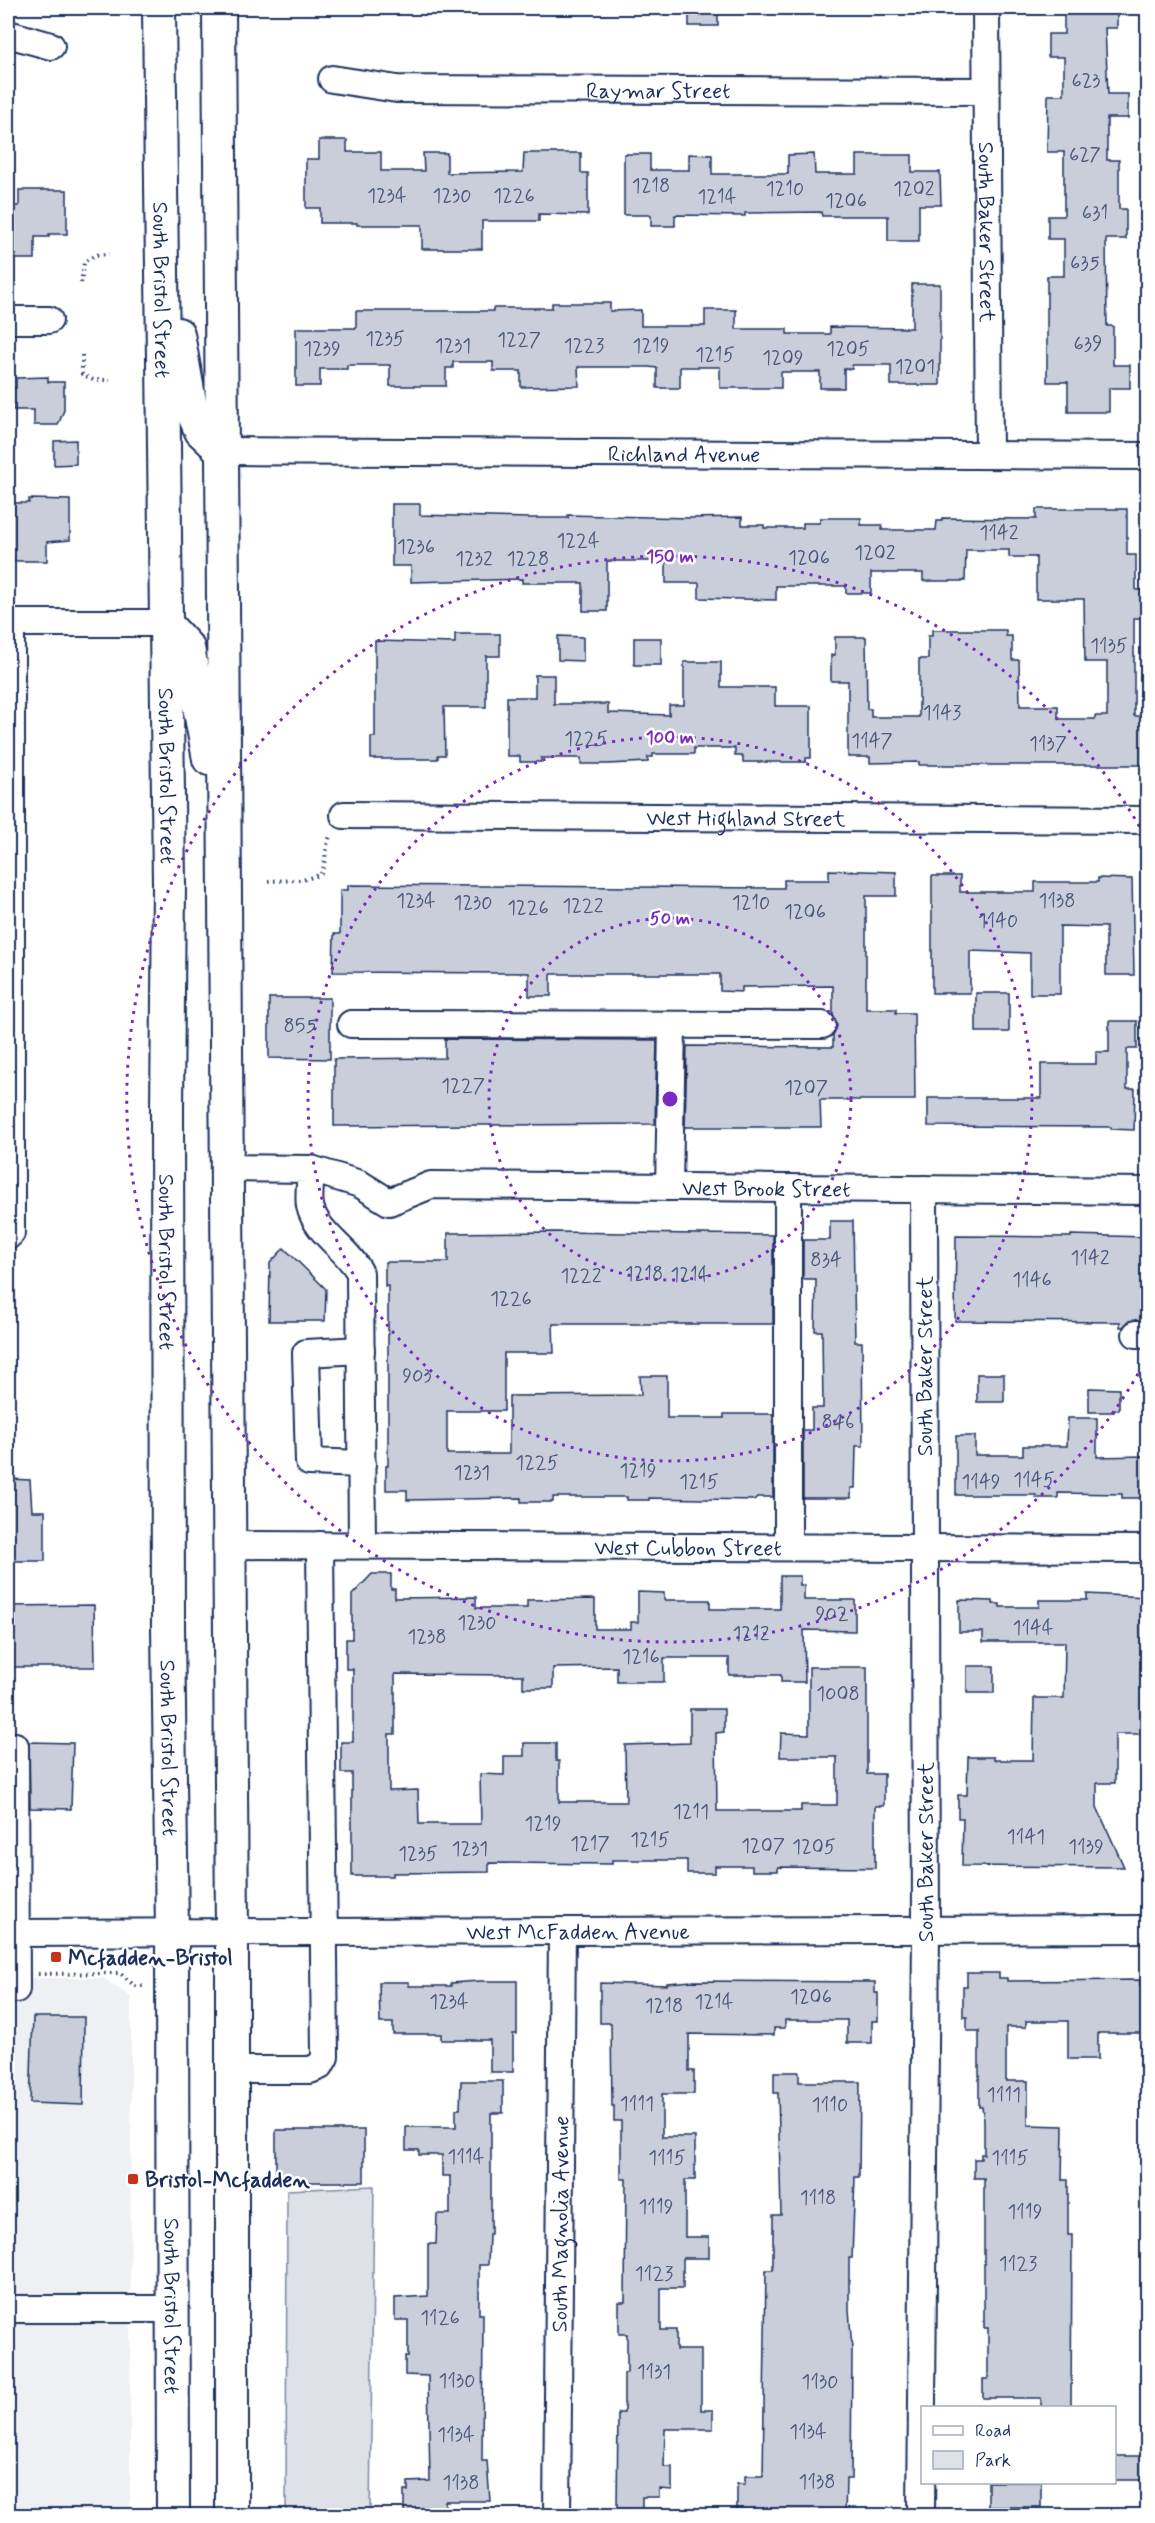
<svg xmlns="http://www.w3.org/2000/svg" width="1155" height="2523" viewBox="0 0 1155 2523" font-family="Mynerve,sans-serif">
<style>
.built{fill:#eff0f4}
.green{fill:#dee1e7;stroke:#7c88a2;stroke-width:1.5}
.building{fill:#caceda;stroke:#1b2f5e;stroke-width:1.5}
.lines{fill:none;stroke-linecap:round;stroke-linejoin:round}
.minor-casing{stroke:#1b2f5e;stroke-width:30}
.major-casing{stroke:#1b2f5e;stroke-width:36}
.path{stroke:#1b2f5e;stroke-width:4;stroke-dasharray:1.5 4.5;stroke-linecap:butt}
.minor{stroke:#fff;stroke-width:26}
.major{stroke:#fff;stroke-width:32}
.ring{fill:none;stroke:#7b2cbf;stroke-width:3;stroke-dasharray:3 6}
.poi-dot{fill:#c8321e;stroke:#fff;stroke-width:2}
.labels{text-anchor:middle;stroke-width:5;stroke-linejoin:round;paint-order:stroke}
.number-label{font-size:20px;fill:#47577d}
.street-label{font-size:22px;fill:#1b2f5e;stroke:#fff}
.poi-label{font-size:22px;font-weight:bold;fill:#1b2f5e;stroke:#fff;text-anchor:start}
.centre{fill:#7b2cbf;stroke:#fff;stroke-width:3}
.ring-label{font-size:18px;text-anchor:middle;font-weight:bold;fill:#7b2cbf;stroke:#fff;stroke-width:5;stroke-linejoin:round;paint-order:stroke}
</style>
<rect width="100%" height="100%" fill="#fff"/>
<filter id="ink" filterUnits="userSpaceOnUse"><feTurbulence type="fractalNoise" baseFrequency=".0167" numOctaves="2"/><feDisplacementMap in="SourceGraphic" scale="12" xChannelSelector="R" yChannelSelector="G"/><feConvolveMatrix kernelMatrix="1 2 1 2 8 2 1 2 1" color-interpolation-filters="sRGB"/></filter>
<g filter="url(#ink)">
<!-- built -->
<path class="built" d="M8,1978H103L131,1997L130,2515L8,2516Z"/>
<!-- green -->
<path class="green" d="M374,2186L370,2515H286L287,2190Z"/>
<!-- building -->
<g class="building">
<rect x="689" y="8" width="29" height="18"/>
<path d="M1064,8H1117V28H1105L1108,94H1128V118H1107V160H1119V209H1126V239H1106L1107,326H1113V365H1130V388H1109V412H1068V382H1047V276H1064V239H1048V216H1064V152H1047L1048,95H1064V57H1048V34H1064Z"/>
<path d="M319,140H347V152H381V171H424L423,153H447V173L523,172L524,153H581V173H588V215L539,214V221H482V249H422V225H357V223H320V208H306V159H319Z"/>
<path d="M624,154H650V170H689V154L712,155V174H788V155L814,154L815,174H857V155H912V172H940L941,205H919V241H888V216H822L821,212L745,213V216L675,215V226H651V215H624Z"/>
<path d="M19,190H67V234H49V237H35V259H9V206H19Z"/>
<path d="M912,284H940V385H891V365H852V369H844V388H820V372H781V388H720V367H680V388H657V368L649,367H578L579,386L521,387V371H493V362H453V368H446V386H390V365H347V369H320V386H296V328H356V311H493V308H552V303H610V311L641,310V326H705V310H736V329H787V334H830V327L912,328Z"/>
<path d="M48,377V382H64V410L58,425H34V410H13V388H16V378Z"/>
<path d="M76,440V464L54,465V441Z"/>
<path d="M29,499L70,500V540L47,542V561H8V503H29Z"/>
<path d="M392,504H420V515L528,518H568V515L689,518L742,517V525H764V528H803V523H820V518H861V525H882V530H936L937,521H942V518L1036,519V509H1127V555H1136V590H1148V618H1134V716H1148V765H919V762L870,763V757H848V681H831V655H835V637H866L867,709H871V717H919V659H928V636H932V630H1006V636H1012V660H1019L1020,706H1058V719H1095V716H1107V662H1085L1084,599H1036V557H1009V550H966L965,581H923V573H871V593H846V586H776V600L699,598V583H666V561H607V611H583V583H522V579L411,582V566H392Z"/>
<path d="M455,634H500V656H486V707H444L445,755H438V759H371V737H375V641L455,643Z"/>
<path d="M558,636L583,637V661L558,660Z"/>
<rect x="634" y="638" width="27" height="27"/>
<path d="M684,662H721V687H775V706H811V758H806V762H743V756H735V748H694V754H653V757H648V762L608,764H581V758H541V762H520V756H507V697H535V675H554V704H608V713L669,715V705H684Z"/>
<path d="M829,870L896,872V896H866V1009H896V1013H914L915,1100H820L821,1127H685L687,1046L833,1047V1035L837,1026L833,1015V986L742,987V992L720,991V974H551V996H529V973L333,972L334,934H340V890H348V885L784,888V880H829Z"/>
<path d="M932,876H960V892H1035V882H1098V878L1132,879L1134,975H1106V927L1060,926V994H1030V953L970,951V993H932Z"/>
<rect x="976" y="993" width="33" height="39"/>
<path d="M269,998H330V1059L269,1058Z"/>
<path d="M1109,1021H1137V1049H1127V1089H1135L1134,1130L1111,1129V1127L928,1126V1098H1041V1064H1096V1052H1109Z"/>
<path d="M445,1039L657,1040L655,1124L334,1126V1059L445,1058Z"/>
<path d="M830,1221H853L855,1342H862L863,1446H856L855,1488H851V1498H803V1430H812V1408H823L822,1331H815L816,1279H803V1240H830Z"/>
<path d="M554,1232L773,1235V1324H553L554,1353H504V1411H447V1454H509V1396L641,1395L640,1376H667V1418H724V1414H773V1497H757L754,1500L649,1498V1500H627V1497H553V1502H521V1498L407,1500V1490H386V1466H388V1286H385V1262H448V1233Z"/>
<path d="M1071,1235L1148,1237V1319L1129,1321L1123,1327H1120V1322L955,1321L956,1236L1071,1237Z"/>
<path d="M284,1248L326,1289L325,1321H269L270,1263Z"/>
<rect x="977" y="1374" width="27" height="28"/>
<path d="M1089,1388L1119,1389V1410H1114V1412H1089Z"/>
<path d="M1068,1418H1097V1457L1145,1456V1466H1148V1498H1122V1494L1058,1493V1498H1036V1495H956V1436H975V1455H1023V1446H1067Z"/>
<path d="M8,1479L30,1480L32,1511H45V1561H8Z"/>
<path d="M372,1574H391V1589H395V1598L476,1597V1608H527V1600L595,1599V1629H631V1622H638V1592L664,1593V1600H710V1609H780V1576H800V1585H804V1600H855V1631L804,1630L805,1682H781V1675H729V1658H664V1682H617V1667L553,1668V1688H523V1675L395,1674V1734H389V1791L418,1790L419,1824H481L480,1774L504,1775V1756H524V1743H556V1761H559V1802H626L625,1745L690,1743V1709H724V1732L716,1733L717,1811H801V1805H837V1757H780L781,1733L809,1734V1667H867V1774H884V1806H875V1868L778,1867V1871H752V1866H715V1873H687V1860H612V1864L489,1863V1872L393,1873V1876H352V1773H341V1742H353V1669H346V1639H352V1595Z"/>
<path d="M1087,1594L1148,1597V1734H1115V1783H1097V1807L1124,1867L962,1866L963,1818H958V1795H967L968,1757H994V1760H1033L1034,1698H1064L1065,1642H983V1632H959V1600L993,1601V1604H1000V1607H1039V1600H1087Z"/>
<path d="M94,1605L95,1667H8V1606Z"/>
<rect x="967" y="1666" width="27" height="27"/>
<path d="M29,1742L73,1743L71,1809L30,1808Z"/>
<path d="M967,1973H999V1978H1007V1981L1140,1980V1985H1148V2033H1098V2059H1068V2021H1026V2027H1006V2081H1028V2125L1063,2126L1062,2180H1068V2235H1072L1071,2408H1041V2398H983V2379H988V2328H984V2178H974V2159H981V2154H984V2120L982,2107H979V2031H967V2017H963V1986H967Z"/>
<path d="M479,1981H517V2034H513V2072H490V2040H441V2034H393V2023H380L379,1982H409V1986H451V1983Z"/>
<path d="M693,1981L875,1982V1993H878V2021H872V2043H847V2020H785V2028H774V2035L689,2034V2071H694V2094H662V2137H695V2180H685V2237H709V2258H683V2288H661V2330H676V2350H701V2410H713V2429H665L664,2467H672V2490L659,2489V2497H642V2510L617,2509L618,2413H624V2373H627V2334H619V2302H625L626,2179H621V2121H614V2106H612L611,2023H600V1983L667,1985V1983Z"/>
<path d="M33,2017H84L83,2105L30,2103Z"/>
<path d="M774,2072H799V2082H860L859,2177H855L852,2258H849V2309L852,2350L851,2479H846L845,2516H783V2512H737V2484H745V2476H763L766,2270H773V2215H781L778,2093H774Z"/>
<path d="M461,2081H503V2113H491V2234H489L488,2265H479V2314H483L482,2461H487L490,2501H445V2516H404V2491H408V2482L430,2481L428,2376L405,2375V2357H408V2320H395V2298L428,2296V2244H436L437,2214H450V2176H442V2155H419V2150H406V2127H456V2109H460Z"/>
<rect x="276" y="2130" width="88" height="52"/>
<path d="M1114,2456H1148V2478L1144,2480H1114Z"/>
<rect x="988" y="2482" width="53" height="25"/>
</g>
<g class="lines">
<defs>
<g id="minor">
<path id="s1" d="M986,8L989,455"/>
<path d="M8,34L51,46"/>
<path id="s2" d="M332,79L397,89L986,91"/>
<path d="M8,320H49"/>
<path id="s3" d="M222,451L1148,456"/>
<path d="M8,623H165"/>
<path id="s4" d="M344,815L1148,820"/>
<path d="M351,1024L822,1025"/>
<path d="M227,1168L311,1169C311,1180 308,1195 310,1206C316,1233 348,1249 360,1273L362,1545"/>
<path id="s5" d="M311,1169L360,1184L389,1202L431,1185L1148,1191"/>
<path d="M669,1187L672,1026"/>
<path d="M788,1188V1547"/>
<path d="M8,1236L11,1233V623"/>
<path d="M1136,1334H1148"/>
<path d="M361,1350L306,1353L309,1462L362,1464"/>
<path id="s6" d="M229,1545L1148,1549"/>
<path d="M8,1746H15L16,1989"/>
<path id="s7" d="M8,1933L1148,1929"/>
<path d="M232,2070H310L320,2066L325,2057L320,1545"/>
<path d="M8,2309H172"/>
<path id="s8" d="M557,2516L562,1932"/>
<path d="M921,2516L926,1930L924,1189"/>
</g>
<g id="major">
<path id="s9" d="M159,8L169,885L167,1109L168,1627L172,1933L173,2516"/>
<path d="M219,8L232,1933V2516"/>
<path d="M178,334L191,408L201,431L222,451"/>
<path d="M165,623L188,648L209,759"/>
</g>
</defs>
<!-- minor casing -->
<use href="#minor" class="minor-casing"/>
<!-- major casing -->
<use href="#major" class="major-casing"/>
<!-- path -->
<g class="path">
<path d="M79,13L87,8"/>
<path d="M81,283L84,262L96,255L109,254"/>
<path d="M82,355V374L93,380H110"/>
<path d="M268,881L302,880L320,875C328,862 323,848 331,835"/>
<path d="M38,1974L120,1973L135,1986H146"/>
</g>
<!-- minor -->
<use href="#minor" class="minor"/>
<!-- major -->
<use href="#major" class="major"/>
</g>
</g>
<!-- distance rings -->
<g class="ring">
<circle cx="670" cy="1099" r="181"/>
<circle cx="670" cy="1099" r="362"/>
<path d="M1147 1358A543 543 0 1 1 1147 840"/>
</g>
<!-- markers -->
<g class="poi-dot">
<rect x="50" y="1951" width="12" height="12" rx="3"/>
<rect x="127" y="2173" width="12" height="12" rx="3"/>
</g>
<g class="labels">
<!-- number labels -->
<g class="number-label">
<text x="1086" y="87">623</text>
<text x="1085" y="161">627</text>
<text x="651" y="192">1218</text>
<text x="785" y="195">1210</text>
<text x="914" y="195">1202</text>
<text x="387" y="202">1234</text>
<text x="452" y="202">1230</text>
<text x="514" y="202">1226</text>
<text x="717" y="203">1214</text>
<text x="846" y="207">1206</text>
<text x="1095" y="219">631</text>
<text x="1085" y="269">635</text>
<text x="385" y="345">1235</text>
<text x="519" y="346">1227</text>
<text x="1088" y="350">639</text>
<text x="453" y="352">1231</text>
<text x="584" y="352">1223</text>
<text x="651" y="352">1219</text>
<text x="322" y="355">1239</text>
<text x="848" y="355">1205</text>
<text x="715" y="361">1215</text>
<text x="783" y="364">1209</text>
<text x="915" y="373">1201</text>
<text x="999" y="539">1142</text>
<text x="578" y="547">1224</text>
<text x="416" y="553">1236</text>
<text x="875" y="559">1202</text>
<text x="809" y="564">1206</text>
<text x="474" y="565">1232</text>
<text x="528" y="565">1228</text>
<text x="1109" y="652">1135</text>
<text x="942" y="719">1143</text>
<text x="586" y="745">1225</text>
<text x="872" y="747">1147</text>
<text x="1048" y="750">1137</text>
<text x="416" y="907">1234</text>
<text x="1057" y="907">1138</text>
<text x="473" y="909">1230</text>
<text x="751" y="909">1210</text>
<text x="583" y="912">1222</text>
<text x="528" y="914">1226</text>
<text x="805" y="918">1206</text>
<text x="998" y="927">1140</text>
<text x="300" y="1032">855</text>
<text x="463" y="1092">1227</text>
<text x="806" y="1094">1207</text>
<text x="1090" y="1264">1142</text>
<text x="826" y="1266">834</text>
<text x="644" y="1280">1218</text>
<text x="690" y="1281">1214</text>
<text x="581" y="1282">1222</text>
<text x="1032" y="1286">1146</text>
<text x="511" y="1305">1226</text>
<text x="417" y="1382">903</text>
<text x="838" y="1428">846</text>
<text x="537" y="1469">1225</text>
<text x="638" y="1477">1219</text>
<text x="472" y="1479">1231</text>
<text x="1034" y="1486">1145</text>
<text x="699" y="1488">1215</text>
<text x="981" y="1488">1149</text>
<text x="832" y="1620">902</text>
<text x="477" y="1629">1230</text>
<text x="1033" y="1634">1144</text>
<text x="751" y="1640">1212</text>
<text x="427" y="1643">1238</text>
<text x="641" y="1663">1216</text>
<text x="838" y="1700">1008</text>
<text x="691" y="1818">1211</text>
<text x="543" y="1830">1219</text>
<text x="1026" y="1843">1141</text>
<text x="650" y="1846">1215</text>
<text x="590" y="1850">1217</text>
<text x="763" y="1852">1207</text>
<text x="814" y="1853">1205</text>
<text x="1086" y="1853">1139</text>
<text x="470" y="1855">1231</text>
<text x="418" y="1860">1235</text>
<text x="811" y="2003">1206</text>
<text x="449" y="2008">1234</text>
<text x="714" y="2008">1214</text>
<text x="664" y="2012">1218</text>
<text x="1004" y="2101">1111</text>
<text x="637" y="2110">1111</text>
<text x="830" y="2111">1110</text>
<text x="466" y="2163">1114</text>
<text x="667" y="2164">1115</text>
<text x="1010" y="2164">1115</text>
<text x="818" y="2204">1118</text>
<text x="656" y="2213">1119</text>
<text x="1025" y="2218">1119</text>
<text x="1018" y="2270">1123</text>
<text x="654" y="2280">1123</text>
<text x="440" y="2324">1126</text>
<text x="654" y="2378">1131</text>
<text x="457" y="2387">1130</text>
<text x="820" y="2388">1130</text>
<text x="808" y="2438">1134</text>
<text x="456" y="2441">1134</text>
<text x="817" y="2488">1138</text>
<text x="461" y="2489">1138</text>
</g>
<!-- street labels -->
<g class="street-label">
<text dy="8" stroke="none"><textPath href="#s2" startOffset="327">Raymar Street</textPath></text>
<text dy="8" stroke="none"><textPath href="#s1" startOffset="224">South Baker Street</textPath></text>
<text dy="8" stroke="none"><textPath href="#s9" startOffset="282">South Bristol Street</textPath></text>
<text dy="8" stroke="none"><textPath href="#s3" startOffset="462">Richland Avenue</textPath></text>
<text dy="8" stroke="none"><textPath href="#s9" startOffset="768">South Bristol Street</textPath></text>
<text dy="8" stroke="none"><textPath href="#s4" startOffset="402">West Highland Street</textPath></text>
<text dy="8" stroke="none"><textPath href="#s5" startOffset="466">West Brook Street</textPath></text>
<text dy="8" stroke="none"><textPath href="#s9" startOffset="1254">South Bristol Street</textPath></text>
<text transform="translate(924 1366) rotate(-90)" y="8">South Baker Street</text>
<text dy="8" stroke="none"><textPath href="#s6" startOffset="459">West Cubbon Street</textPath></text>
<text dy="8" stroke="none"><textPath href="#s9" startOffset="1740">South Bristol Street</textPath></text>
<text transform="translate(925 1852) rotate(-90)" y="8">South Baker Street</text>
<text dy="8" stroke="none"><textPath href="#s7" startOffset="570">West McFadden Avenue</textPath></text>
<text dy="8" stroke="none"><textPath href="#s8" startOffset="292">South Magnolia Avenue</textPath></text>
<text dy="8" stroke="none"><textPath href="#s9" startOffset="2298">South Bristol Street</textPath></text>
</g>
<!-- poi labels -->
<g class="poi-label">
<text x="68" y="1965">Mcfadden-Bristol</text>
<text x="145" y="2187">Bristol-Mcfadden</text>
</g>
</g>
<circle cx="670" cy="1099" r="9" class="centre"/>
<g class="ring-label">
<text x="670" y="562">150 m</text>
<text x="670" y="743">100 m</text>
<text x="670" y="924">50 m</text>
</g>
<!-- margin -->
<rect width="1155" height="2523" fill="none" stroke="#fff" stroke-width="30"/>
<rect x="15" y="15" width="1125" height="2493" fill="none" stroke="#1b2f5e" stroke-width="2" filter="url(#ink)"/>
<!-- legend -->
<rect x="921" y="2406" width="195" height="78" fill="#ffffff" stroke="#a4acbf" stroke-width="1.5"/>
<rect x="933" y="2426" width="30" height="9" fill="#ffffff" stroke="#a4acbf" stroke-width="1.5"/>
<text x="975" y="2436" font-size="18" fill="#1b2f5e">Road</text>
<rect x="933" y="2451" width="30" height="18" fill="#dee1e7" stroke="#a4acbf" stroke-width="1.5"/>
<text x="975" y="2466" font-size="18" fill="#1b2f5e">Park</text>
</svg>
